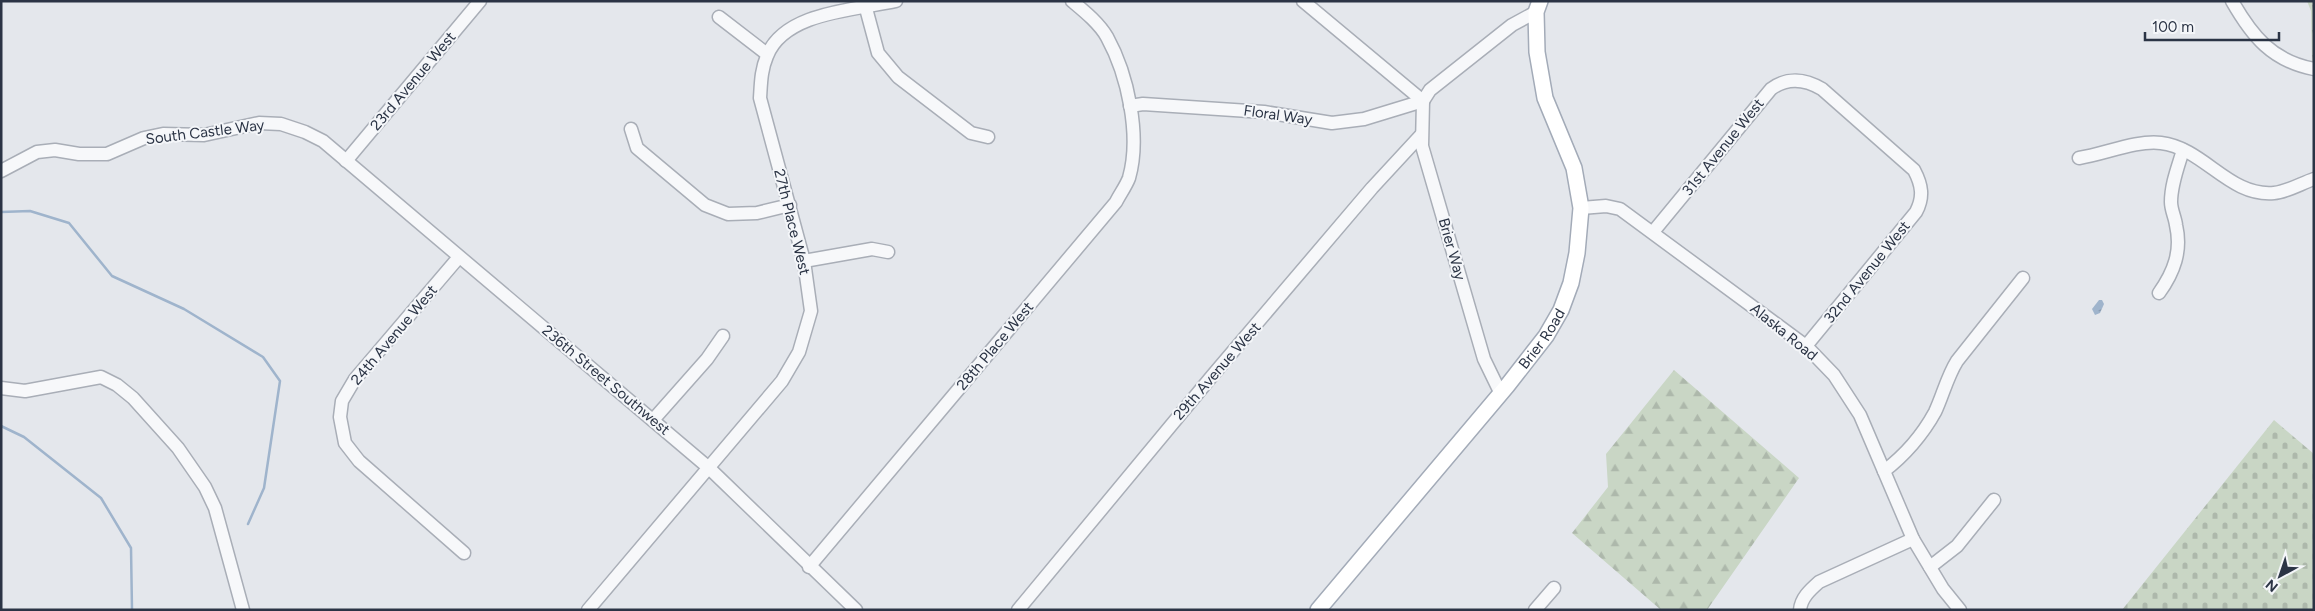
<svg xmlns="http://www.w3.org/2000/svg" width="2315" height="611" viewBox="0 0 2315 611" font-family="Figtree,sans-serif">
<style>
.forest{fill:url(#forest-firs)}
.cemetery{fill:url(#cemetery-stones)}
.park{fill:url(#park-tufts)}
.water{fill:url(#water-ripples)}
.lines{fill:none;stroke-linecap:round;stroke-linejoin:round}
.stream{stroke:#9fb4cc;stroke-width:2.5}
.minor-casing{stroke:#a9aeb7;stroke-width:15}
.major-casing{stroke:#a3abb8;stroke-width:18}
.minor{stroke:#f7f8fa;stroke-width:12}
.major{stroke:#fff;stroke-width:15}
.labels{text-anchor:middle;stroke-width:4;stroke-linejoin:round;paint-order:stroke}
.street-label{font-size:15px;fill:#2b3445;stroke:#f4f6f9}
</style>
<defs>
<pattern id="forest-firs" width="22" height="20" patternUnits="userSpaceOnUse" patternTransform="scale(1.25)"><rect width="22" height="20" fill="#c9d6c5"/><path d="M5 1l3.5 6h-7zM16 11l3.5 6h-7z" fill="#adb8ab"/></pattern>
<pattern id="cemetery-stones" width="16" height="16" patternUnits="userSpaceOnUse" patternTransform="scale(1.25)"><rect width="16" height="16" fill="#c9d6c5"/><path d="M2 7V4a2 2 0 0 1 4 0v3zM10 15v-3a2 2 0 0 1 4 0v3z" fill="#adb8ab"/></pattern>
<pattern id="park-tufts" width="24" height="20" patternUnits="userSpaceOnUse" patternTransform="scale(1.25)"><rect width="24" height="20" fill="#c9d6c5"/><path d="M3 7l-1-3M5 7V3M7 7l1-3M15 17l-1-3M17 17v-4M19 17l1-3" fill="none" stroke="#adb8ab"/></pattern>
<pattern id="water-ripples" width="26" height="14" patternUnits="userSpaceOnUse" patternTransform="scale(1.25)"><rect width="26" height="14" fill="#9fb4cc"/><path d="M2 4q2-2 4 0t4 0M15 11q2-2 4 0t4 0" fill="none" stroke="#8293a7"/></pattern>
</defs>
<rect width="100%" height="100%" fill="#e4e7ec"/>
<!-- forest -->
<path class="forest" d="M1674,370L1799,478L1707,610H1661L1572,533L1608,487L1606,454Z"/>
<!-- cemetery -->
<path class="cemetery" d="M2274,420L2314,454V610H2122Z"/>
<!-- park -->
<path class="park" d="M2307,1H2314V64H2312L2311,11Z"/>
<!-- water -->
<path class="water" d="M2099,300H2102L2104,304L2100,313L2095,315L2092,309Z"/>
<g class="lines">
<!-- stream -->
<g class="stream">
<path d="M1,212L30,211L69,223L112,276L184,309L263,357L280,381L264,488L248,524"/>
<path d="M1,426L24,437L101,498L131,548L132,610"/>
</g>
<defs>
<g id="minor">
<path d="M864,1L878,53L898,77L971,133L988,137"/>
<path d="M1303,1L1423,101"/>
<path d="M2232,1C2252,36 2272,61 2314,69"/>
<path d="M719,17L767,54"/>
<path d="M1423,101L1422,146L1484,359L1501,394"/>
<path d="M1423,101L1430,90L1512,25L1536,12"/>
<path d="M1130,106L1143,104L1264,112L1332,123L1364,119L1423,101"/>
<path d="M631,129L637,148L705,205L728,214L757,213L790,205"/>
<path d="M2079,158C2105,154 2136,140 2161,143C2204,148 2229,197 2274,193C2287,192 2302,183 2314,179"/>
<path d="M346,161L480,1"/>
<path d="M1,171L37,152L55,150L79,154H107L144,138L163,134L204,135L259,123L281,124L305,132L323,141L709,468L856,610"/>
<path d="M1581,208L1606,206L1620,209L1806,346L1834,375L1860,415L1913,539L1943,589L1960,610"/>
<path d="M1653,232L1771,89C1787,77 1805,79 1822,89L1914,170C1922,185 1924,197 1916,212L1806,346"/>
<path d="M459,257L355,379L342,401L340,417L345,443L359,461L464,553"/>
<path d="M804,261L872,249L888,252"/>
<path d="M2159,293C2174,272 2182,251 2176,225C2175,217 2171,210 2171,202C2171,184 2178,167 2183,150"/>
<path d="M1,388L25,391L101,377L117,385L133,398L178,448L205,487L215,508L243,610"/>
<path d="M653,420L707,359L723,336"/>
<path d="M1884,471C1904,456 1923,434 1935,412C1943,395 1947,377 1957,361L2023,278"/>
<path d="M809,567L1116,202C1120,194 1126,186 1129,178C1141,136 1128,75 1107,37C1099,23 1084,11 1072,1"/>
<path d="M1930,567L1957,546L1994,500"/>
<path d="M588,610L782,381L799,352L811,311L804,261L760,98C761,83 761,70 767,56C784,12 855,10 896,1"/>
<path d="M1018,610L1212,376L1372,188L1421,135"/>
<path d="M1535,610L1554,588"/>
<path d="M1800,610C1801,598 1810,590 1819,582L1913,539"/>
</g>
<g id="major">
<path id="s1" d="M1318,610L1507,386L1546,336L1561,310L1571,283L1577,253L1581,208L1574,168L1545,98L1537,52L1536,12L1540,1"/>
</g>
</defs>
<!-- minor casing -->
<use href="#minor" class="minor-casing"/>
<!-- major casing -->
<use href="#major" class="major-casing"/>
<!-- minor -->
<use href="#minor" class="minor"/>
<!-- major -->
<use href="#major" class="major"/>
</g>
<g class="labels">
<!-- street labels -->
<g class="street-label">
<text transform="translate(413 81) rotate(-50)" y="5">23rd Avenue West</text>
<text transform="translate(1278 115) rotate(8)" y="5">Floral Way</text>
<text transform="translate(205 132) rotate(-7)" y="5">South Castle Way</text>
<text transform="translate(1723 147) rotate(-51)" y="5">31st Avenue West</text>
<text transform="translate(792 222) rotate(76)" y="5">27th Place West</text>
<text transform="translate(1452 249) rotate(74)" y="5">Brier Way</text>
<text transform="translate(1867 272) rotate(-51)" y="5">32nd Avenue West</text>
<text transform="translate(1784 332) rotate(39)" y="5">Alaska Road</text>
<text transform="translate(394 335) rotate(-50)" y="5">24th Avenue West</text>
<text dy="5" stroke="none"><textPath href="#s1" startOffset="352">Brier Road</textPath></text>
<text transform="translate(995 346) rotate(-50)" y="5">28th Place West</text>
<text transform="translate(1217 371) rotate(-49)" y="5">29th Avenue West</text>
<text transform="translate(606 380) rotate(40)" y="5">236th Street Southwest</text>
</g>
</g>
<!-- border -->
<rect width="2315" height="611" fill="none" stroke="#2b3445" stroke-width="5"/>
<!-- north arrow -->
<g transform="translate(2280 576) rotate(220)" stroke="#f4f6f9" stroke-width="4" paint-order="stroke">
<path d="M0-4L9 19L0 12L-9 19Z" fill="#2b3445"/>
<text y="-8" font-size="14" font-weight="bold" text-anchor="middle" fill="#2b3445">N</text>
</g>
<!-- scale -->
<path d="M2145 32v8h134v-8" fill="none" stroke="#2b3445" stroke-width="2.5"/>
<text x="2152" y="32" font-size="15" fill="#2b3445" stroke="#f4f6f9" stroke-width="4" paint-order="stroke">100 m</text>
</svg>
